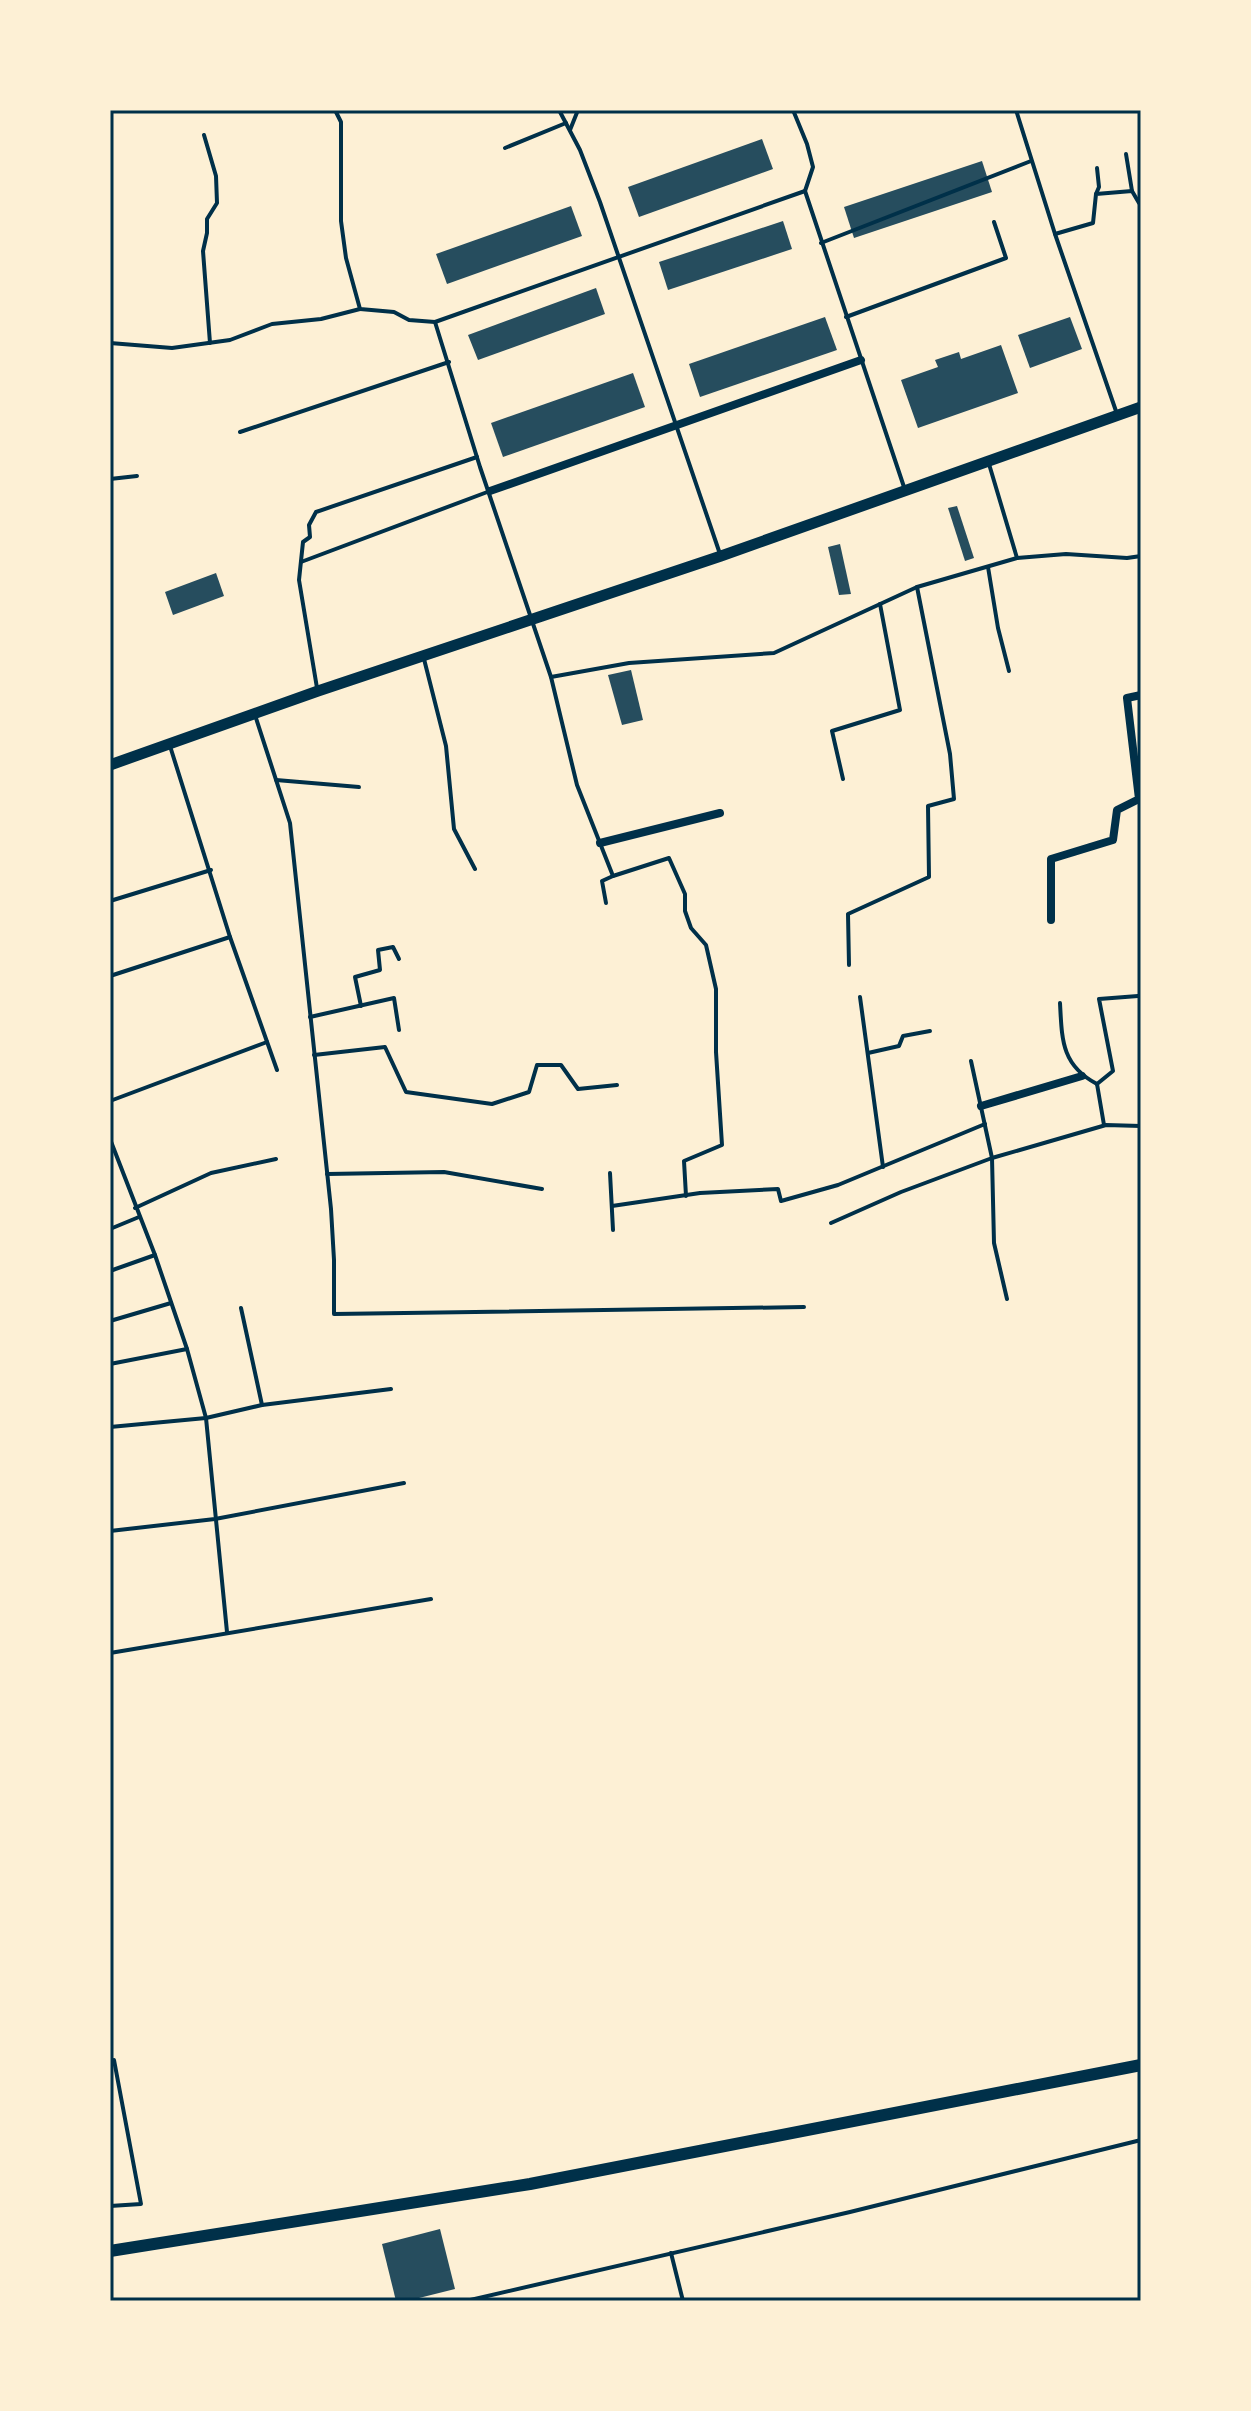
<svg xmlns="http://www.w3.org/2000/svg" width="1251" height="2411" viewBox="0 0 1251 2411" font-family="'Fira Sans Condensed',sans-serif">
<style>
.building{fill:#264d5e}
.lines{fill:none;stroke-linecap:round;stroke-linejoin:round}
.service{stroke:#003049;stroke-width:4}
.minor{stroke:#003049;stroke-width:8}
.secondary{stroke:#003049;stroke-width:11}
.primary{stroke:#003049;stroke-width:12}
.neatline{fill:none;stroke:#003049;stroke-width:3}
</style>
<rect width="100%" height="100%" fill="#fdf0d5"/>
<!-- building -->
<g class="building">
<path d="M762,139L773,169L639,217L628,187Z"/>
<path d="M982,161L992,192L854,238L844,207Z"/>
<path d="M571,206L582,236L447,284L436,254Z"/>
<path d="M783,221L792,249L668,290L659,262Z"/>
<path d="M596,288L605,314L478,360L468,335Z"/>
<path d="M825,317L837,350L700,397L689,364Z"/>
<path d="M1070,317L1082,349L1030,368L1018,335Z"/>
<path d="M1001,345L1018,393L918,428L901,380L938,367L935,360L959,352L961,359Z"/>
<path d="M633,373L645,407L503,457L491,423Z"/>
<path d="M957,506L974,558L965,561L948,508Z"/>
<path d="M840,544L851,594L839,595L828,547Z"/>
<path d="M216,573L224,596L173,615L165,592Z"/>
<path d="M631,670L643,720L622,725L608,675Z"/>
<path d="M440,2229L455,2289L407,2301H396L382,2244Z"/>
</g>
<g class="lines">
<!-- service -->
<g class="service">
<path d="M335,110L341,122V221L346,258L360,309L394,312L409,320L435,322L805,191"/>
<path d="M559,110L580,150L600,202L720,554"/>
<path d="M793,110L807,144L813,167L805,191L905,490"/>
<path d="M1016,110L1055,234L1117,414"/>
<path d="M570,130L578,110"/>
<path d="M204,135L216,176L217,203L207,219V233L203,251L210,343"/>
<path d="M505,148L566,123"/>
<path d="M1126,154L1132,191"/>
<path d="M1096,194L1099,187L1097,168"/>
<path d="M1055,234L1093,223L1096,194L1132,191L1139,203"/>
<path d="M821,243L1031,161"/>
<path d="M846,317L1006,258L994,222"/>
<path d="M435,322L480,467L551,677L577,785L613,876L669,858L685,894V911L691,928L706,945L716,989V1052L722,1145L684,1161L686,1196"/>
<path d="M110,343L172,348L230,340L272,324L321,319L360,309"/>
<path d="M240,432L449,362"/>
<path d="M989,464L1017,558"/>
<path d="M110,479L137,476"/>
<path d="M301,562L490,491"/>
<path d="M988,567L998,628L1009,671"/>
<path d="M424,659L446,746L454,829L475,869"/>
<path d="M551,677L629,663L774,653L917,587L1017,558L1066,554L1127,558L1141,556"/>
<path d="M317,688L299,580L303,542L310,537L309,525L316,512L477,457"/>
<path d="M255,715L290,823L331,1209L334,1260V1314L804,1307"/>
<path d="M170,746L230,937L277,1070"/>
<path d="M843,779L832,731L900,710L880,604"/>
<path d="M276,780L359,787"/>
<path d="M110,901L211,870"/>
<path d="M606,903L602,881L613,876"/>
<path d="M849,965L848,914L929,877L928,806L954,799L950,754L917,587"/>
<path d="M110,976L230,937"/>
<path d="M860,997L883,1167"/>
<path d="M1060,1003C1062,1039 1061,1065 1097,1084"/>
<path d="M361,1006L355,977L380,970L378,950L393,947L399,959"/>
<path d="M310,1017L394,998L399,1030"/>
<path d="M868,1053L899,1046L903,1036L930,1031"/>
<path d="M314,1055L385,1047L406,1092L492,1104L529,1092L537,1065H561L578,1089L617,1085"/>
<path d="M971,1061L992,1158L994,1243L1007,1299"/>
<path d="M1097,1084L1113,1071L1099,999L1138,996"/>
<path d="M1097,1084L1104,1125"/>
<path d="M110,1101L267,1042"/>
<path d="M110,1139L155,1255L187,1349L206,1418L227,1632"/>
<path d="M610,1173L613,1230"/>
<path d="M327,1174L444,1172L542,1189"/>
<path d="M612,1206L700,1193L778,1189L781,1201L838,1185L985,1124"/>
<path d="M135,1208L211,1173L276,1159"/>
<path d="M831,1223L901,1192L992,1158L1106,1125L1141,1126"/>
<path d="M110,1229L139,1217"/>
<path d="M110,1271L155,1255"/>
<path d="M241,1308L262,1405"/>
<path d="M110,1321L171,1303"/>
<path d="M110,1364L187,1349"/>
<path d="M110,1427L206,1418L262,1405L391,1389"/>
<path d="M110,1531L215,1519L404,1483"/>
<path d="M110,1653L431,1599"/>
<path d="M110,2206L141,2204L114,2060"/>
<path d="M671,2253L683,2301"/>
<path d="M466,2301L850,2212L1141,2140"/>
</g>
<!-- minor -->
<g class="minor">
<path d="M490,491L861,360"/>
<path d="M600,843L720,813"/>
<path d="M1051,920V859L1113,840L1117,810L1139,799L1127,698L1141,695"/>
<path d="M981,1106L1082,1076"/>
</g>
<!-- secondary -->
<path class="secondary" d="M110,765L318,691L721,556L1141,407"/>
<!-- primary -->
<path class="primary" d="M110,2251L530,2184L1141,2065"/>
</g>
<!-- border -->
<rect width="1251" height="2411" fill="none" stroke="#fdf0d5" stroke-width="224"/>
<rect x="112" y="112" width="1027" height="2187" class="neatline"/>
</svg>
